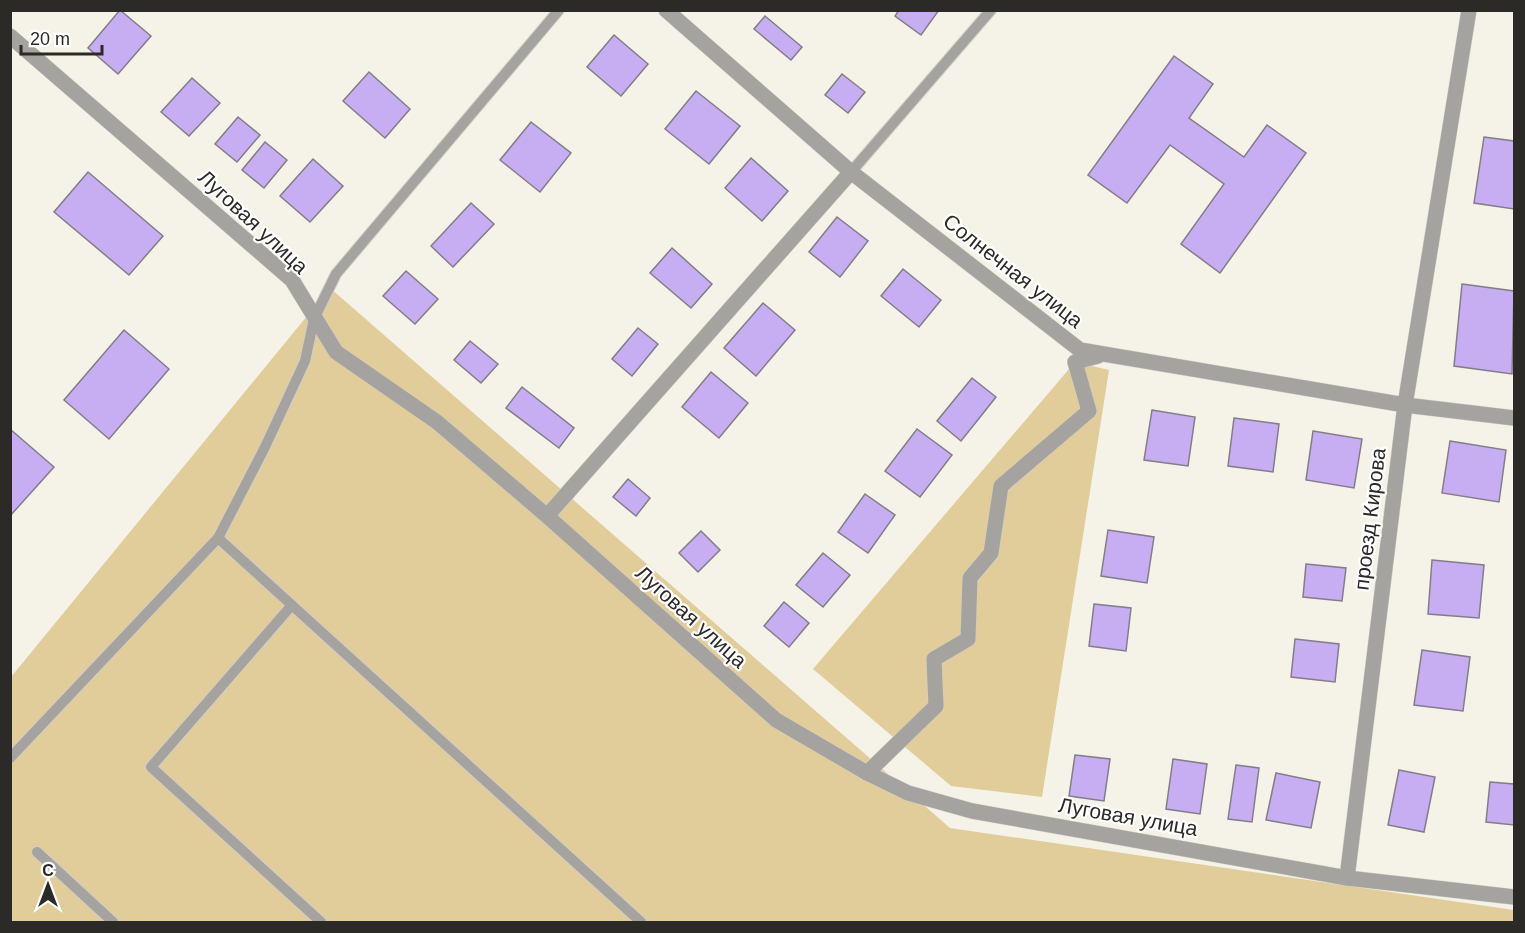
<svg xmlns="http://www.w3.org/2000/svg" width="1525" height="933" viewBox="0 0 1525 933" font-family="Helvetica,sans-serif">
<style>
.green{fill:#e1cd99}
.building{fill:#c7adf2;stroke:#817e87;stroke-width:1.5}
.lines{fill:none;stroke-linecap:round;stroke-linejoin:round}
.service-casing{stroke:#d1cec4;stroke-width:12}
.minor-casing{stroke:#d1cec4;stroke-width:16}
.service{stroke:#a5a39f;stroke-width:10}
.minor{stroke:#a5a39f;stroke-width:15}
.labels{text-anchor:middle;stroke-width:4.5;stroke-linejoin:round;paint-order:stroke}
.street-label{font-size:21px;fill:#2b2a26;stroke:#fff}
</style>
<rect width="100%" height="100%" fill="#f5f2e7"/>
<!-- green -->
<g class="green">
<path d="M330,288L950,828L1514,910V922H11V677Z"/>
<path d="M1075,362L1109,370L1042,797L951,786L813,669Z"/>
</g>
<!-- building -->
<g class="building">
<path d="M120,10L151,36L118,74L88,48Z"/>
<path d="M899,10H939L921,35L895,16Z"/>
<path d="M765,16L802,47L791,60L754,29Z"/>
<path d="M614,35L648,64L621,96L587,67Z"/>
<path d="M1174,56L1213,84L1189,118L1244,157L1267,125L1306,153L1220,273L1181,244L1224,184L1170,145L1127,203L1088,175Z"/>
<path d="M369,72L410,109L385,138L343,101Z"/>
<path d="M842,74L865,92L848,113L825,95Z"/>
<path d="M192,78L220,103L189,136L161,112Z"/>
<path d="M696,91L740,126L709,164L665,129Z"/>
<path d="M238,117L260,135L237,162L215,144Z"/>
<path d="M531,122L571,153L540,192L500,160Z"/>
<path d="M1484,137L1514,141V209L1474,203Z"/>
<path d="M265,142L287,160L264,188L242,170Z"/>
<path d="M751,158L788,191L762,221L725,188Z"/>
<path d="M313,159L343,186L310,222L280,196Z"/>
<path d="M88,172L163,236L129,275L54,212Z"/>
<path d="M471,203L494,224L453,267L431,246Z"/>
<path d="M837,217L868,241L840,277L809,252Z"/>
<path d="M672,248L712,284L691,308L650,273Z"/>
<path d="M903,269L941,300L919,327L881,296Z"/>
<path d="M406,271L438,299L415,324L383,296Z"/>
<path d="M1462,284L1514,291L1512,374L1454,366Z"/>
<path d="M763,303L795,330L756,376L724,348Z"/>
<path d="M638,328L658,344L632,376L612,359Z"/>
<path d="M124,330L169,369L109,439L64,400Z"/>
<path d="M470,341L498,364L481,383L454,360Z"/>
<path d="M711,372L748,403L719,438L682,407Z"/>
<path d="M972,378L996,397L961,441L937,421Z"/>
<path d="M522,387L574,428L559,448L506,408Z"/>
<path d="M1152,410L1195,417L1188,466L1144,460Z"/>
<path d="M1234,418L1279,424L1273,472L1228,466Z"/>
<path d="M10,429L54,467L10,516Z"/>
<path d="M917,429L952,455L920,497L885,471Z"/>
<path d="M1313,431L1362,439L1354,488L1306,480Z"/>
<path d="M1450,441L1506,450L1499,502L1442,493Z"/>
<path d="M628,479L650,498L636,516L613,497Z"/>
<path d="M865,494L895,515L868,553L838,532Z"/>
<path d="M1108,530L1154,537L1147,583L1101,576Z"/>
<path d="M701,531L720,550L698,572L679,553Z"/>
<path d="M823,553L850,575L823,607L796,585Z"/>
<path d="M1432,560L1484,565L1479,618L1428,614Z"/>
<path d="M1306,564L1346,568L1342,601L1303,597Z"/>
<path d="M784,602L809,623L789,647L764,626Z"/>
<path d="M1094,604L1131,608L1126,651L1089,646Z"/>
<path d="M1295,639L1339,644L1335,682L1291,677Z"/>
<path d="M1422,650L1470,657L1463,711L1414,705Z"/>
<path d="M1075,755L1110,759L1104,801L1069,796Z"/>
<path d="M1173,759L1207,764L1200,814L1166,809Z"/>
<path d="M1236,765L1259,768L1252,822L1228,819Z"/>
<path d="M1399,770L1435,777L1424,832L1388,825Z"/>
<path d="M1276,773L1320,782L1311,828L1266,820Z"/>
<path d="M1490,782L1514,784V825L1486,822Z"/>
</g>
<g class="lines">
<defs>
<g id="service">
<path d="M851,172L991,10"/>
<path d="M218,538L641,922"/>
<path d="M292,605L151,767L321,922"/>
<path d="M10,758L218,538L265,447L305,361L314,319L336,274L559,10"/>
<path d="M37,852L113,922"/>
</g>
<g id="minor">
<path d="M666,10L851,172L1080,350L1405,405L1514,418"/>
<path d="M10,36L292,280L336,352L437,422L547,516L776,720L867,773L908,793L972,811L1347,878L1514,897"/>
<path d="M547,516L851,172"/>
<path d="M867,773L936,706L934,659L968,639L970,578L991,553L1001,486L1089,411L1075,362L1098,356"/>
<path d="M1347,878L1405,405L1469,10"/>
</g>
</defs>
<!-- service casing -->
<use href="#service" class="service-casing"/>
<!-- minor casing -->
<use href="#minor" class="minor-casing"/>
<!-- service -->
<use href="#service" class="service"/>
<!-- minor -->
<use href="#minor" class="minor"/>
</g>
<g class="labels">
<!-- street labels -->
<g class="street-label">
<text transform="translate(253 222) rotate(43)" y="7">Луговая улица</text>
<text transform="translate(1013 271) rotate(38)" y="7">Солнечная улица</text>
<text transform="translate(1370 519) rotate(-83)" y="7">проезд Кирова</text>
<text transform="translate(691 617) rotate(42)" y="7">Луговая улица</text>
<text transform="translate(1128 817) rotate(10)" y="7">Луговая улица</text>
</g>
</g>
<!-- border -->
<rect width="1525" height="933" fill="none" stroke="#2b2a26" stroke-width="24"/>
<!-- north arrow -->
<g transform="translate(48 885)" stroke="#ffffff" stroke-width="4.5" paint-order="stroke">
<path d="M0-4.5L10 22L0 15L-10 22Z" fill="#2b2a26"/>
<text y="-9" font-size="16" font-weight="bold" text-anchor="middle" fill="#2b2a26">С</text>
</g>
<!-- scale -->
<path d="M21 45v9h81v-9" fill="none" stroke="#2b2a26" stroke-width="3"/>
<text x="30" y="45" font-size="18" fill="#2b2a26" stroke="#ffffff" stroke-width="4.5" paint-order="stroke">20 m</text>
</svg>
